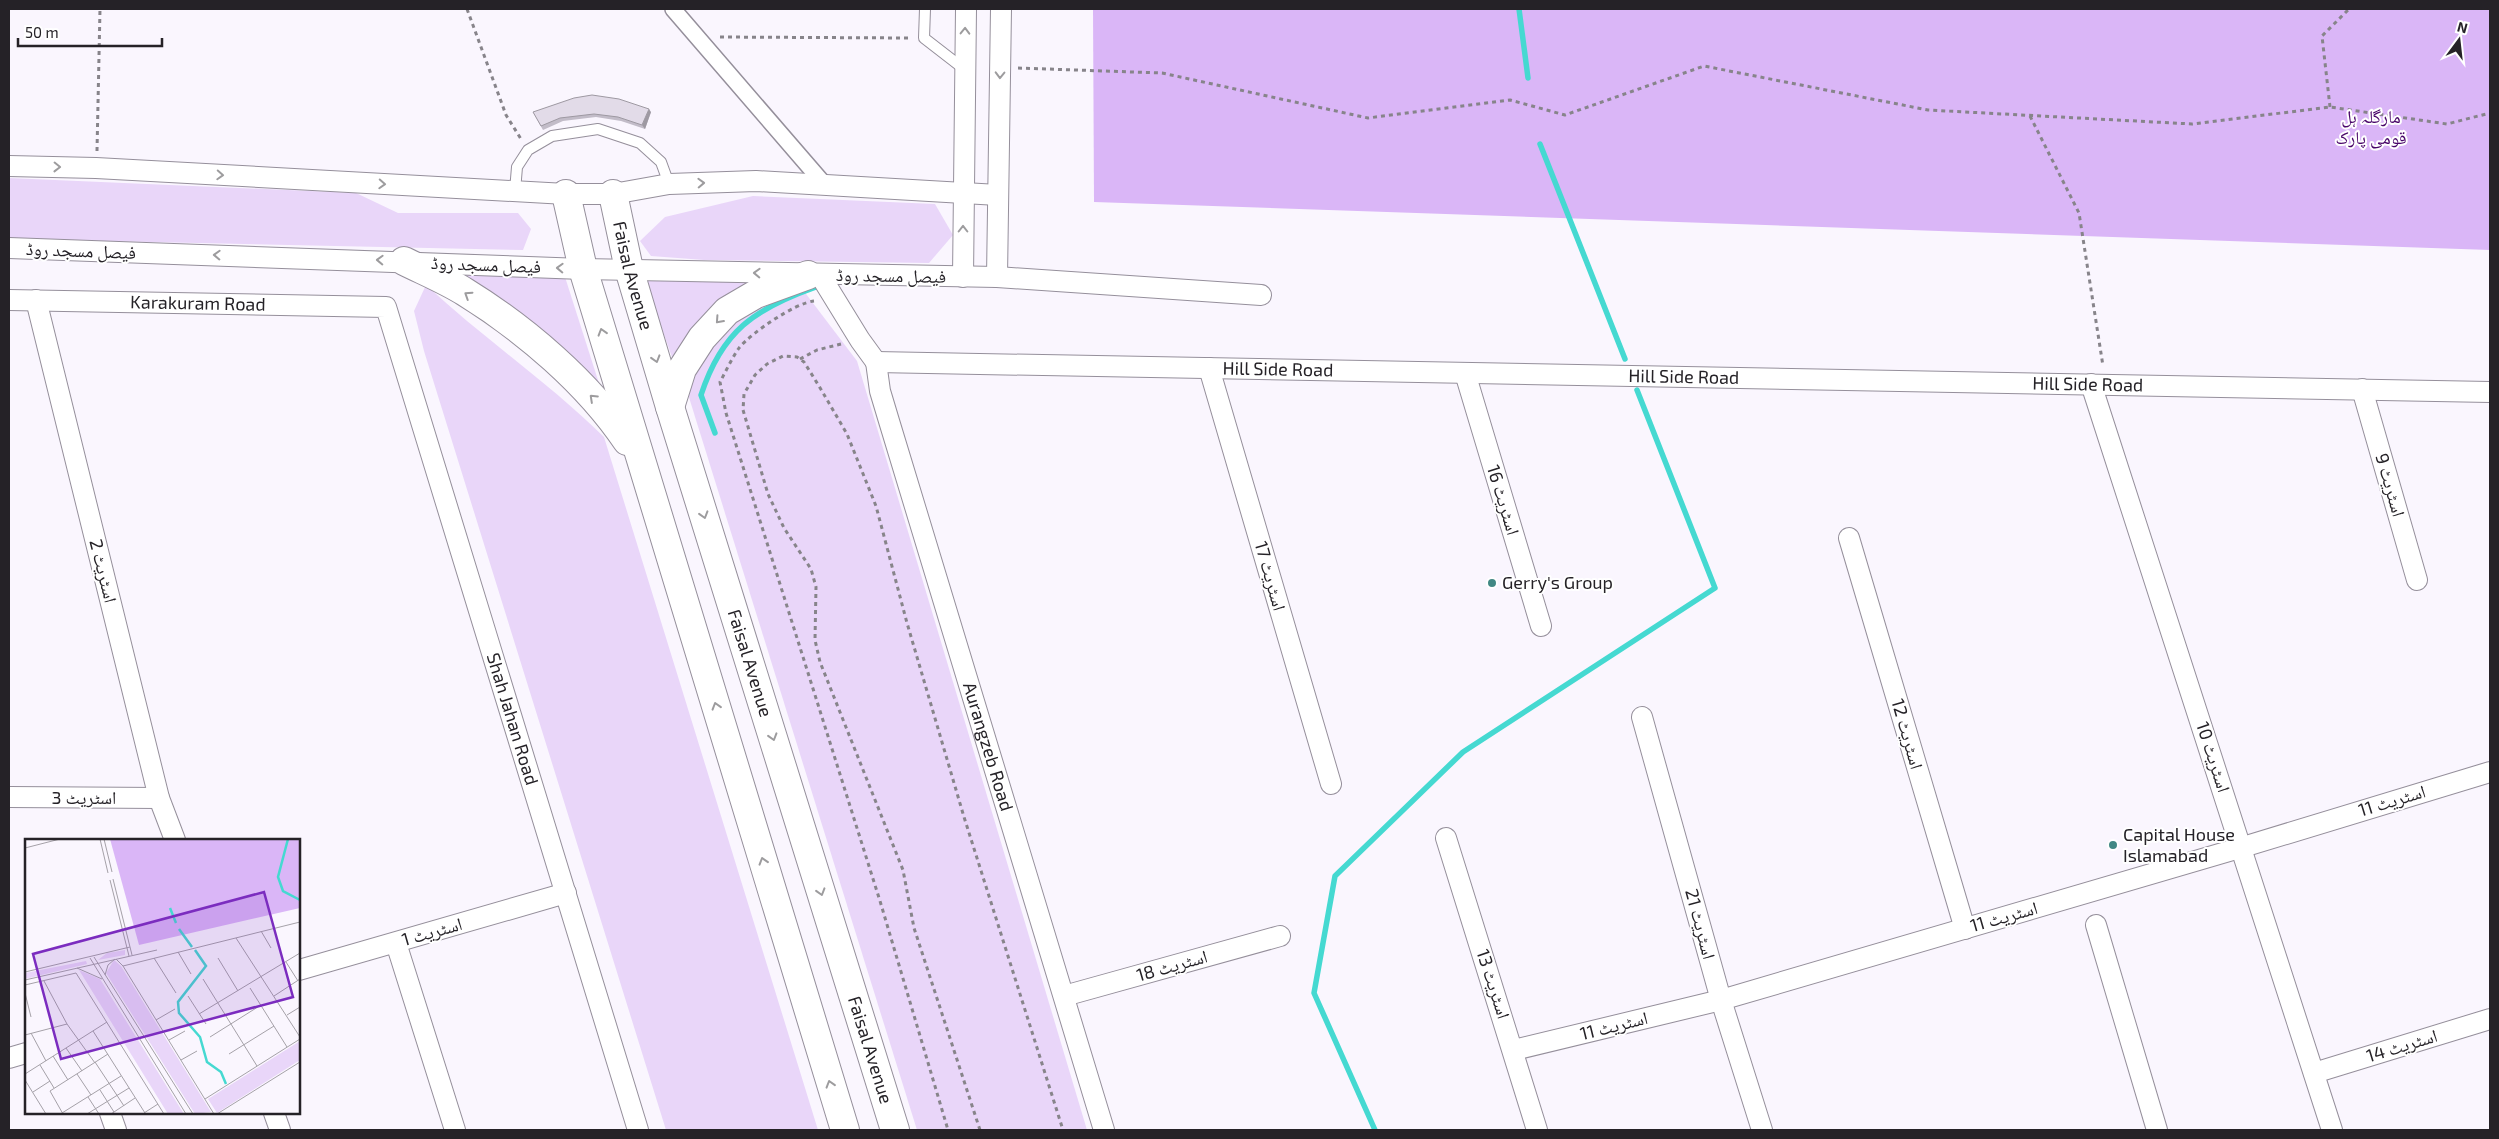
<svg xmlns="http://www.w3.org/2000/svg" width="2499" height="1139" viewBox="0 0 2499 1139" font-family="'Exo 2','Noto Naskh Arabic',sans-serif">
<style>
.green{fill:#e9d6f9}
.forest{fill:#dab6f7}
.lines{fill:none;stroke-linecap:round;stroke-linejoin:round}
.stream{stroke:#45d9d1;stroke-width:5.5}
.service-casing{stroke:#958f9b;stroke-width:12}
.pedestrian-casing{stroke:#958f9b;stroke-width:18}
.minor-casing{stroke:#958f9b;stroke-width:22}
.primary-casing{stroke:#958f9b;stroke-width:30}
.path{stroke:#87848a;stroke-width:3;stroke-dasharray:4 4;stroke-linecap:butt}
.service{stroke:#fff;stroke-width:10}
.pedestrian{stroke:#fff;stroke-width:15}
.minor{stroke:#fff;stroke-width:20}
.primary{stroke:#fff;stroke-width:28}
.wall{fill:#c2bcc8}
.shaded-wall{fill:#9e99a2}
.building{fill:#e2dbe8;stroke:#9e99a2}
.oneway{stroke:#9d9c9e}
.poi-dot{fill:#418884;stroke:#fff;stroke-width:2}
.labels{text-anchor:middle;stroke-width:4;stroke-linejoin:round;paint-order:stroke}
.park-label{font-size:18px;fill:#480569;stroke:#fff}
.street-label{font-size:18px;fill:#252227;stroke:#fff}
.poi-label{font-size:18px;fill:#252227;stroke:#fff;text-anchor:start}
.inset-river{fill:none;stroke:#45d9d1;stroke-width:2.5}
.inset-road{fill:none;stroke:#a5a1a8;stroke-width:1}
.view{fill:#7b2cbf;fill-opacity:0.15;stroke:#7b2cbf;stroke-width:2.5}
.inset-edge{fill:none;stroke:#252227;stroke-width:2.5}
</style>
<rect width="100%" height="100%" fill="#faf6fe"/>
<!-- green -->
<g class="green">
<path d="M9,178L356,193L398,213H518L531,229L523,250L9,239Z"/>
<path d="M753,196L935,204L953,235L929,263L704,260L651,256L640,241L665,217Z"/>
<path d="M456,272L565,277L604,399Z"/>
<path d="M645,280L758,282L674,363Z"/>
<path d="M426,285C483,338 548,382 604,437L818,1130H666L424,351L414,311Z"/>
<path d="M800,286L857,361L1087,1130H917L687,391L711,342L742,313Z"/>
</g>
<!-- forest -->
<path class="forest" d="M1093,9H2490V250L1094,202Z"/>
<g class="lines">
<!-- stream -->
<g class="stream">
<path d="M1519,9L1528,78"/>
<path d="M1540,144L1625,359"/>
<path d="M715,433L701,395C722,331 754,309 816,287"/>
<path d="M1375,1130L1314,993L1335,876L1463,752L1715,588L1637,390"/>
</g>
<defs>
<g id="service">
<path d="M925,9L924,38L964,69"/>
<path d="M515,191L517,167L528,150L552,136L598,129L640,143L661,162L669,184"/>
</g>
<path id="pedestrian" d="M673,9L824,184"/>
<g id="minor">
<path d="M9,166L96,168L566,194H613L669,184L756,181L998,195"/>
<path d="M9,248L583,269L997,277L1261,295"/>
<path d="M820,275L860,340L876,362"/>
<path d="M963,277L966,9"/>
<path d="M997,277L1001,9"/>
<path id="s1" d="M9,300L386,307L638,1130"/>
<path d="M36,300L159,798L175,840"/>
<path id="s2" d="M876,362L2490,392"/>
<path id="s3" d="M876,362L880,391L889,421L1104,1130"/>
<path d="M1209,368L1331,784"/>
<path d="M1465,373L1541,626"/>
<path d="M2091,384L2332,1130"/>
<path d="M2362,389L2417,580"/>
<path d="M1849,538L1965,929"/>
<path d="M1642,717L1721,1000L1762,1130"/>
<path d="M9,797L159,798"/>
<path d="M1446,838L1537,1130"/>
<path d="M2096,925L2157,1130"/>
<path d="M396,943L455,1130"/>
<path d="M299,970L566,893"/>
<path d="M1064,996L1280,936"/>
<path d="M1514,1050L1721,1000L2243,847L2490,772"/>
<path d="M9,1058L26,1053"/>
<path d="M2314,1073L2490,1019"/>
<path d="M110,1113L116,1130"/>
<path d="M274,1113L280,1130"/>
</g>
<g id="primary">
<path d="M566,194L583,269L845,1130"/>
<path id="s4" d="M613,194L629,269L670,407L895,1130"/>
<path d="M404,261C424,271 446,280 465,292C525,329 588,383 627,441"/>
<path d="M670,407L682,369L702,338L727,311L756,294L808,275"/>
</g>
</defs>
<!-- service casing -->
<use href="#service" class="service-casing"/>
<!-- pedestrian casing -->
<use href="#pedestrian" class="pedestrian-casing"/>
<!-- minor casing -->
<use href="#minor" class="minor-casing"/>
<!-- primary casing -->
<use href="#primary" class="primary-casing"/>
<!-- path -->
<g class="path">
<path d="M467,9L506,115L521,139"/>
<path d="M720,37L911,38"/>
<path d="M1018,68L1162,73L1368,118L1510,100L1565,115L1704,66L1928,110L2192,124L2330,107L2447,124L2490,113"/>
<path d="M2330,107L2322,36L2349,9"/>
<path d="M2030,116L2079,213L2103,366"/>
<path d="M97,151L100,9"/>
<path d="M814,301C795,303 751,333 739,348C732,358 726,371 720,382L726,413L880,901L948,1130"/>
<path d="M800,359L817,350L841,344"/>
<path d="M980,1130L914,928L903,870L820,662L815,640L816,587L811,569L784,528L768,494L743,410L744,394L755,375L767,364L783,356L797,357L804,362L819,386L847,434L876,506L907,623L964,817L1063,1130"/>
</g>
<!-- service -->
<use href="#service" class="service"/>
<!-- pedestrian -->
<use href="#pedestrian" class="pedestrian"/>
<!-- minor -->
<use href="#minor" class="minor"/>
<!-- primary -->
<use href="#primary" class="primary"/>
</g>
<!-- wall -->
<path class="wall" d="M533,112H651L645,129L621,121L596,117L563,121L543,130Z"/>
<!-- shaded-wall -->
<path class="shaded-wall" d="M649,109L651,112L645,129L642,125Z"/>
<!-- building -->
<path class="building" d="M592,95L619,99L649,109L642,125L618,117L594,114L560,118L541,126L533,112L574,98Z"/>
<!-- one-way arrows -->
<defs><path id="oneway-chevron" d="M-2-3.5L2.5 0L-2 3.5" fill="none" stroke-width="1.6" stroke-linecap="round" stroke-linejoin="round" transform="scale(1.25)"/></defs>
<g class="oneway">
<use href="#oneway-chevron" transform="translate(965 31) rotate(-89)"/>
<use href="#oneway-chevron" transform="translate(1000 75) rotate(91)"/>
<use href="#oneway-chevron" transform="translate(57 167) rotate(1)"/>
<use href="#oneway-chevron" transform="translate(220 175) rotate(3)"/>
<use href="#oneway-chevron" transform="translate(701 183) rotate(-2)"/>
<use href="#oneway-chevron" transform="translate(382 184) rotate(3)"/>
<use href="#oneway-chevron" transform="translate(963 229) rotate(-90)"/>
<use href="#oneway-chevron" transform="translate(217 255) rotate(-178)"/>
<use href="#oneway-chevron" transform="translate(380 260) rotate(-178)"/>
<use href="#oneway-chevron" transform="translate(560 268) rotate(-178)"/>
<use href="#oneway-chevron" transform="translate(757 273) rotate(-178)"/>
<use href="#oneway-chevron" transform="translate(468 295) rotate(-147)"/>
<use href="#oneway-chevron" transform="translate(719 320) rotate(132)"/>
<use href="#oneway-chevron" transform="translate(602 332) rotate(-107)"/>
<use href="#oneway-chevron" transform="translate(656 359) rotate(73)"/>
<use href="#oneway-chevron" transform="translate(593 398) rotate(-137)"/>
<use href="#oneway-chevron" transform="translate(704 515) rotate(73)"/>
<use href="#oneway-chevron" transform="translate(716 706) rotate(-107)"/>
<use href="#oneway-chevron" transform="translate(773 737) rotate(73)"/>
<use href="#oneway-chevron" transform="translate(763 861) rotate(-107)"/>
<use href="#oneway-chevron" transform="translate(821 892) rotate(73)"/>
<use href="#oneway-chevron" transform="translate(830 1084) rotate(-107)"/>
</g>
<!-- markers -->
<g class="poi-dot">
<circle cx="1492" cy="583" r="5"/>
<circle cx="2113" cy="845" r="5"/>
</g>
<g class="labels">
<!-- park labels -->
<g class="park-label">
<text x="2371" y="123">مارگلہ ہل<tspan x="2371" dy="21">قومی پارک</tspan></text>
</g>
<!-- street labels -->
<g class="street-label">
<text transform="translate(81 251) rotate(2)" y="6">فیصل مسجد روڈ</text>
<text transform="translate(486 265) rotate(2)" y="6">فیصل مسجد روڈ</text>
<text dy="6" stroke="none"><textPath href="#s4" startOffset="84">Faisal Avenue</textPath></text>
<text transform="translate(891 276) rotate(1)" y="6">فیصل مسجد روڈ</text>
<text dy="6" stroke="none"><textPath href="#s1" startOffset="189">Karakuram Road</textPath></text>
<text dy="6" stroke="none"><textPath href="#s2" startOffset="402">Hill Side Road</textPath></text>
<text dy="6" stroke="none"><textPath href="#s2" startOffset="808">Hill Side Road</textPath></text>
<text dy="6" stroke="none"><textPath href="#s2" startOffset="1212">Hill Side Road</textPath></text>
<text transform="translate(2390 485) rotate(74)" y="6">اسٹریٹ 9</text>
<text transform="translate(1503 500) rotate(73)" y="6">اسٹریٹ 16</text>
<text transform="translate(103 571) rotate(76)" y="6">اسٹریٹ 2</text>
<text transform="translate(1270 576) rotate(74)" y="6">اسٹریٹ 17</text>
<text dy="6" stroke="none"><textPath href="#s4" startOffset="489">Faisal Avenue</textPath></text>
<text dy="6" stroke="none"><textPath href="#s1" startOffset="808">Shah Jahan Road</textPath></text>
<text transform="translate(1907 734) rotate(74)" y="6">اسٹریٹ 12</text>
<text dy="6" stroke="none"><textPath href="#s3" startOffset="401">Aurangzeb Road</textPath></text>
<text transform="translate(2213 757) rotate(72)" y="6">اسٹریٹ 10</text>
<text x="84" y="804">اسٹریٹ 3</text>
<text transform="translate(2392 801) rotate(-17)" y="6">اسٹریٹ 11</text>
<text transform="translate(2004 917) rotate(-16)" y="6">اسٹریٹ 11</text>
<text transform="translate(1700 924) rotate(75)" y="6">اسٹریٹ 21</text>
<text transform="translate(432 932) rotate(-16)" y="6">اسٹریٹ 1</text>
<text transform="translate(1172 966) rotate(-16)" y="6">اسٹریٹ 18</text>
<text transform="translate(1493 984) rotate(72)" y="6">اسٹریٹ 13</text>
<text transform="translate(1614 1026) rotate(-14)" y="6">اسٹریٹ 11</text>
<text transform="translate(2402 1046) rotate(-17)" y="6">اسٹریٹ 14</text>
<text dy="6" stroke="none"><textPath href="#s4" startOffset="894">Faisal Avenue</textPath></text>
</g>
<!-- poi labels -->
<g class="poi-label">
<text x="1502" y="589">Gerry's Group</text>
<text x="2123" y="841">Capital House<tspan x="2123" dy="21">Islamabad</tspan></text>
</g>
</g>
<!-- overview -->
<g transform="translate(25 839)">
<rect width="275" height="275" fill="#faf6fe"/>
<path d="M100,111V116L73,121L82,114ZM89,121L96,127L186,273L170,275L81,134ZM61,122L62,125L0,140V134ZM54,131L75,140L159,275H143ZM275,202V221L192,274L183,260Z" fill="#e9d6f9"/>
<path d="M275,0V69L114,106L85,0Z" fill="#dab6f7"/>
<path class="inset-river" d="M263,0L253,38L258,52L275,61M145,69L151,84M154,90L167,108M170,111L181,127L153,163L154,174L175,198L182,223L196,233L201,245"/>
<path class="inset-road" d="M75,0L83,34M79,0L87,33M0,9L35,0M88,40L107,116M85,41L104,117M236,92L246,109M211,99L275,198M153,113L166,135M69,118L168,275M65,119L161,275M129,119L151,154M193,119L213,152M91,120L98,127L189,275M261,123L273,142M98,127L275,83M52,129L77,140M0,133L105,108M80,136L83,126L90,120M178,140L232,227M0,141L132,111M19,142L42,185L70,224M0,146L51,134L139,275M225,149L262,208M0,154L6,178M163,157L181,185M249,157L275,140M174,175L275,114M262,176L275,168M131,181L150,170M68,192L120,274M6,194L21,222M0,196L42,185M185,198L236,166M144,201L160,192M41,209L57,232M204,215L249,187M28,217L43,241M156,221L172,212M70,223L99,267M15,226L29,249M0,235L82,183M52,235L66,256M0,241L21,275M75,251L89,273M8,253L25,242M63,258L74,275M180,260L275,200M37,274L96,237M119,274L133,265M38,275L25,252L83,215M62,275L104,249M86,275L110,259M192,275L275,223"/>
<path class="view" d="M239,53L268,158L36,220L8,115Z"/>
<rect width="275" height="275" class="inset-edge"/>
</g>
<!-- border -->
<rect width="2499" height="1139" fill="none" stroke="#252227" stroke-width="20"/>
<!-- north arrow -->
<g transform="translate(2459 40) rotate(15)" stroke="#ffffff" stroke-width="4" paint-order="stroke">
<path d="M0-4L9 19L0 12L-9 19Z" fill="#252227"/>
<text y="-8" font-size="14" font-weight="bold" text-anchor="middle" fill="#252227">N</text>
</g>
<!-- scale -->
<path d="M18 38v8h144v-8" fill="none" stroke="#252227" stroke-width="2.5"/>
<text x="25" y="38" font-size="15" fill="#252227" stroke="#ffffff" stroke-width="4" paint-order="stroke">50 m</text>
</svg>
